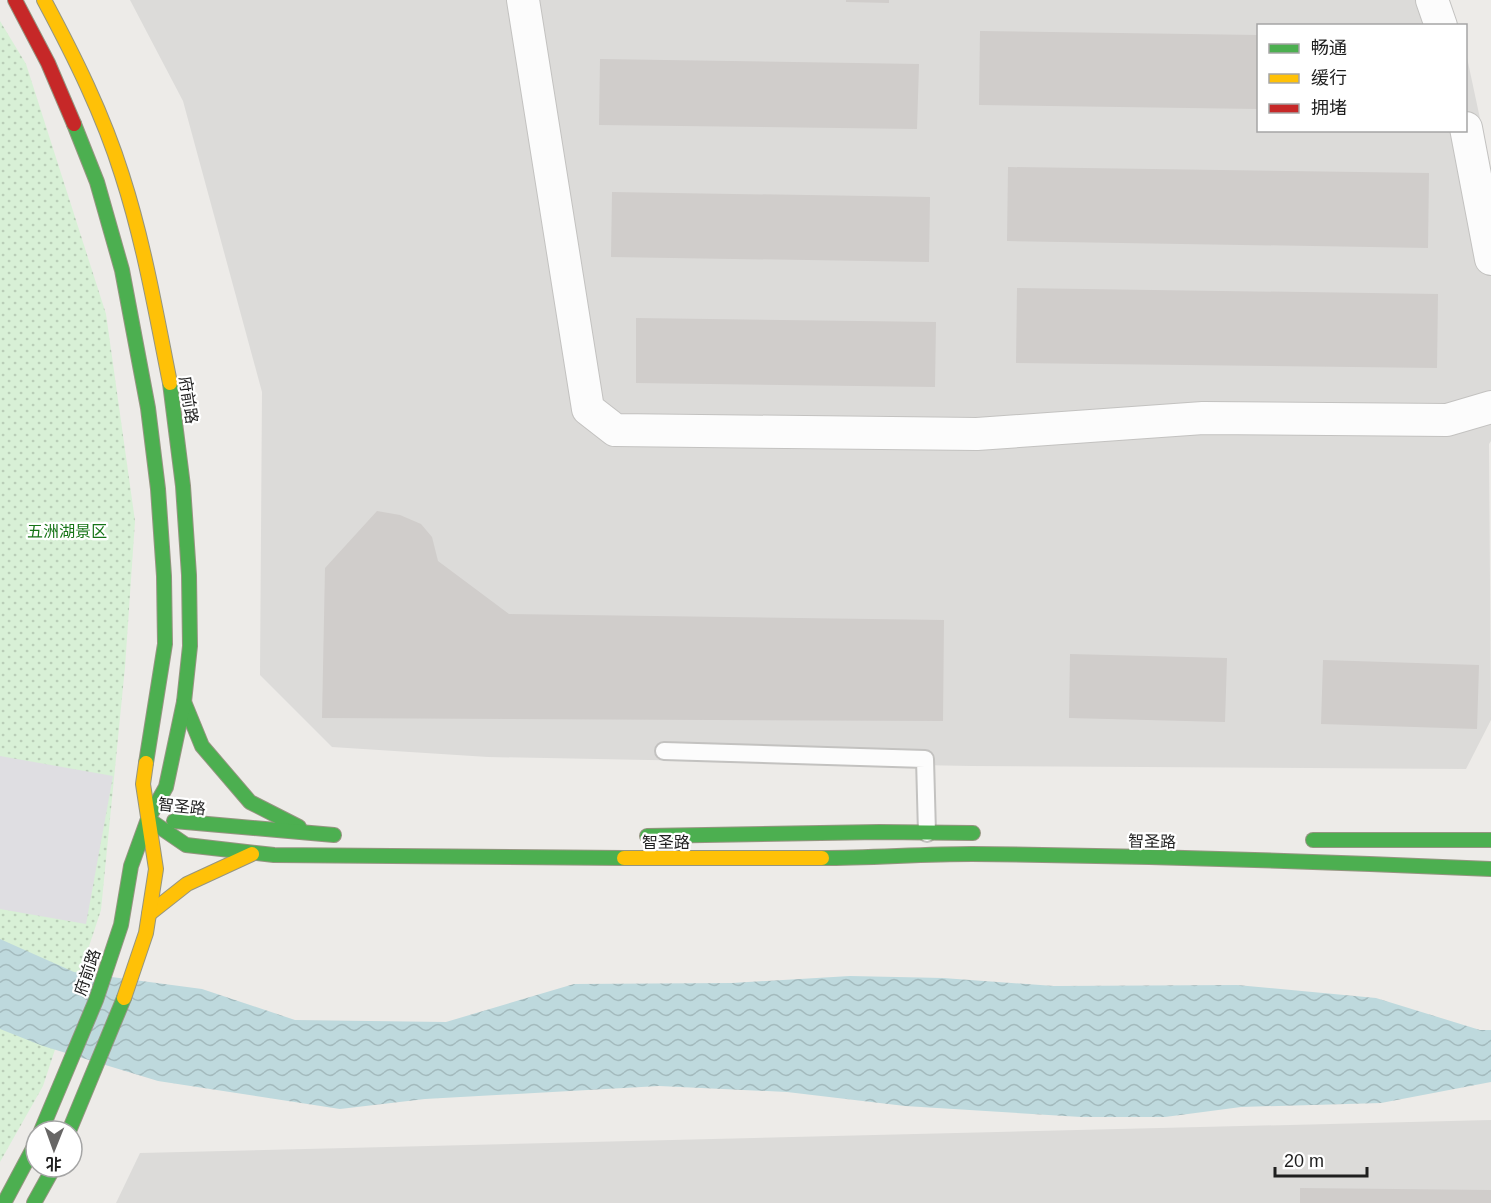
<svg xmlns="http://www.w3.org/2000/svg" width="1491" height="1203" viewBox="0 0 1491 1203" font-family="Arial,'Noto Sans SC',sans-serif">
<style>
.residential{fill:#dcdbd9}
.park{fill:url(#park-dots)}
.plaza{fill:#dfdee2}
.water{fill:url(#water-waves)}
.building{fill:#d0cdcb}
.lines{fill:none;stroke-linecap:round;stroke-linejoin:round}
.lane-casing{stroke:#c3c2c0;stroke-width:20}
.street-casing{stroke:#c3c2c0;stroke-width:34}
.fast-casing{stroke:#959581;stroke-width:16}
.slow-casing{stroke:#959581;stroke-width:16}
.jam-casing{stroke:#959581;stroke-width:16}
.lane{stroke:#fcfcfc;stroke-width:16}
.street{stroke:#fcfcfc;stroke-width:32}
.fast{stroke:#4caf50;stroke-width:14}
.slow{stroke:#ffc107;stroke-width:14}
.jam{stroke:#c62828;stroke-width:14}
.labels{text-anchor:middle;stroke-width:4.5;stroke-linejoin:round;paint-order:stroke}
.street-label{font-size:16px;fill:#1f1f1f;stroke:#fff}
.park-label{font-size:16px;fill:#167417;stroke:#fff}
</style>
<defs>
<pattern id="park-dots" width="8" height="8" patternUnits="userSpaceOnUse" patternTransform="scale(1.5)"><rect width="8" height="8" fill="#d8f0d6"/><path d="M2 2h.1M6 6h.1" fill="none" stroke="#b9cdb7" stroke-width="1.8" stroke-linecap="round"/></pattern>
<pattern id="water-waves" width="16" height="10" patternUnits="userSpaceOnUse" patternTransform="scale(1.5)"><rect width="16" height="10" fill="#bed9dd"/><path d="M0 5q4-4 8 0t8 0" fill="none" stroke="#a3babd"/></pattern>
</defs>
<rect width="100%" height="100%" fill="#edebe8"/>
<!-- residential -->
<g class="residential">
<path d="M130,0H1446L1456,25L1258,26V130H1466V53L1491,170V441L1489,444L1491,720L1466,769L971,766L488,757L332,747L260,675L262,392L183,101Z"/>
<path d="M1491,1120V1203H116L140,1153Z"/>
</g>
<!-- park -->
<path class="park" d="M0,21L26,64L106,314L135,521L125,667L101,910L43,1086L0,1162Z"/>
<!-- plaza -->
<path class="plaza" d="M0,756L113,776L86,924L0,909Z"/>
<!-- water -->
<path class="water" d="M0,939L74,972L202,989L295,1020L446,1022L574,984L732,983L850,976L943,978L1054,986L1237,985L1376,998L1480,1030H1491V1082L1381,1103L1241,1107L1165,1117H1081L905,1106L787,1092L659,1086L425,1099L340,1109L158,1081L43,1046L0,1029Z"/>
<!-- building -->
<g class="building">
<path d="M846,0H889V3L846,2Z"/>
<path d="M980,31L1258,35V109L979,105Z"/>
<path d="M600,59L919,64L917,129L599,125Z"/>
<path d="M1008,167L1429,173L1428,248L1007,241Z"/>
<path d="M612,192L930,197L929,262L611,257Z"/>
<path d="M1017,288L1438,294L1437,368L1016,363Z"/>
<path d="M636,318L936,322L935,387L636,383Z"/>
<path d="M377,511L400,515L421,524L432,537L438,561L509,614L944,620L943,721L322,718L325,568Z"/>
<path d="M1070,654L1227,658L1225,722L1069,718Z"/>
<path d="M1323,660L1479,665L1477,729L1321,724Z"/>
<path d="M1300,1188L1491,1190V1203H1300Z"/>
</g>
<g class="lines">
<defs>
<path id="lane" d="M664,751L925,759L927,833"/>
<g id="street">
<path d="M523,0L588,409L615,430L977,434L1203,418L1447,420L1491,407"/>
<path d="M1432,0L1441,26"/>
<path d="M1466,128L1491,259"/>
</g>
<g id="fast">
<path d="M74,124L97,182L122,270L148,408L158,489L164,576L165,644L146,763"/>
<path d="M184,702L202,746L250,802L299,827"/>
<path d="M148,819L186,845L274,855L624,858"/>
<path d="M174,821L334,835"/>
<path d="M647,836L879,832L973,833"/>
<path d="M1313,840H1491"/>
<path d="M822,858C872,858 922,854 972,854C1145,856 1318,861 1491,869"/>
<path d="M41,1131L96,1000L121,925L131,866L148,819L166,787L184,702L190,646L189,575L183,486L170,383"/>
<path d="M69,1131L124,998"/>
<path d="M4,1203L36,1143"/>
<path d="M34,1203L54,1167"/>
</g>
<g id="slow">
<path d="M44,0C74,56 103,114 122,175C144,243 156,313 170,383"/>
<path d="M624,858H822"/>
<path d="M149,914L187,884L252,854"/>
<path d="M124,998L146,933L156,869L143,784L146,763"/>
</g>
<path id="jam" d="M15,0L48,63L74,124"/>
</defs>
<!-- lane casing -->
<use href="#lane" class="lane-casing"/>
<!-- street casing -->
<use href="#street" class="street-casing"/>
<!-- fast casing -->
<use href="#fast" class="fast-casing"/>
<!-- slow casing -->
<use href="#slow" class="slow-casing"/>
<!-- jam casing -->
<use href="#jam" class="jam-casing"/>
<!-- lane -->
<use href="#lane" class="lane"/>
<!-- street -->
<use href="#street" class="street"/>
<!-- fast -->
<use href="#fast" class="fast"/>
<!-- slow -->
<use href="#slow" class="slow"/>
<!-- jam -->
<use href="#jam" class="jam"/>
</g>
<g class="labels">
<!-- street labels -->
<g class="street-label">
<text transform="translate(189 400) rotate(81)" y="6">府前路</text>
<text transform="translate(182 806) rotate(6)" y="6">智圣路</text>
<text transform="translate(1152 841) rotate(1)" y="6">智圣路</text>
<text x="666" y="848">智圣路</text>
<text transform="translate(87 972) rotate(-71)" y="6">府前路</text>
</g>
<!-- park labels -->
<g class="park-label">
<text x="67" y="537">五洲湖景区</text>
</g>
</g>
<!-- legend -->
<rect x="1257" y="24" width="210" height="108" fill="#ffffff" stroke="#a5a5a5" stroke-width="1.5"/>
<rect x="1269" y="44" width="30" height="9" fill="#4caf50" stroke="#a5a5a5" stroke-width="1.5"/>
<text x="1311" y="54" font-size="18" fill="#1f1f1f">畅通</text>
<rect x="1269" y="74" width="30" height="9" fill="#ffc107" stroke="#a5a5a5" stroke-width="1.5"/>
<text x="1311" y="84" font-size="18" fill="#1f1f1f">缓行</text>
<rect x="1269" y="104" width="30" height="9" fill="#c62828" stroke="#a5a5a5" stroke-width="1.5"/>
<text x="1311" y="114" font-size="18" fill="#1f1f1f">拥堵</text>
<!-- north arrow -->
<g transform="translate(54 1149) rotate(181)"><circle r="28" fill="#ffffff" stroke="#a5a5a5" stroke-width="1.5"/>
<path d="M0-4.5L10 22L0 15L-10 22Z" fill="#676665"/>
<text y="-9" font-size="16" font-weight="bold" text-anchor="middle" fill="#1f1f1f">北</text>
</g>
<!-- scale -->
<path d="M1275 1167v9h92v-9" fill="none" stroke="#1f1f1f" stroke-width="3"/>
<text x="1284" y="1167" font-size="18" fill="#1f1f1f" stroke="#ffffff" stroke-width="4.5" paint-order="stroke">20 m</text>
</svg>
